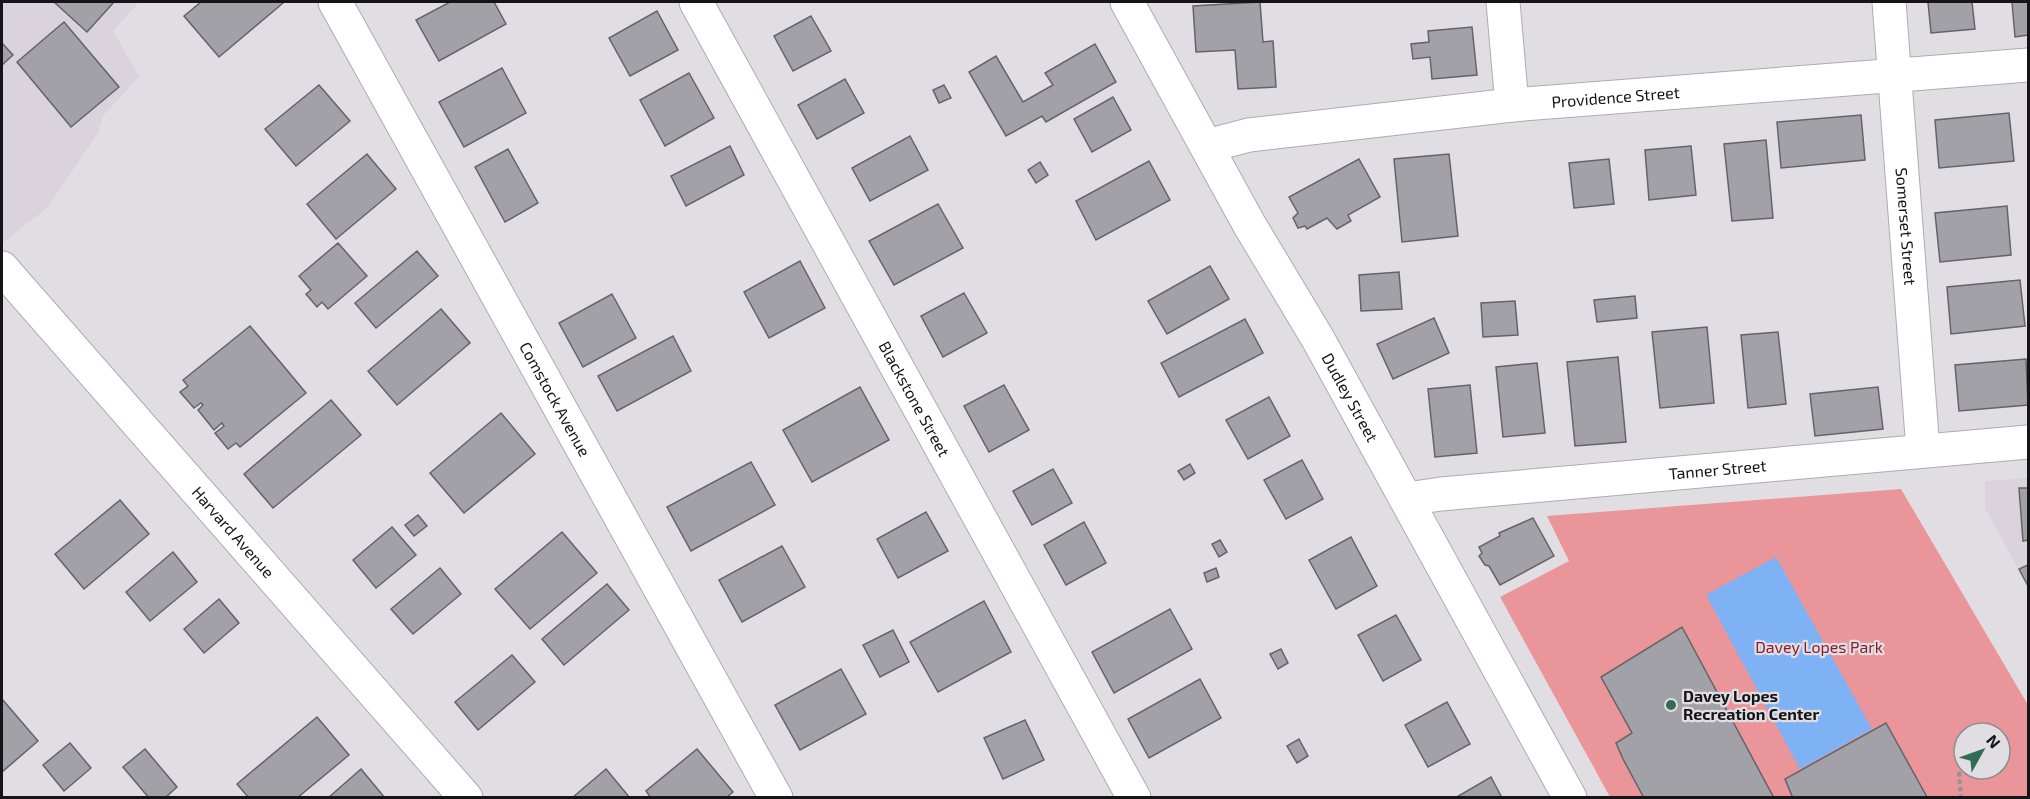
<svg xmlns="http://www.w3.org/2000/svg" width="2030" height="799" viewBox="0 0 2030 799" font-family="'Exo 2',sans-serif">
<style>
.built{fill:#dad2dd}
.green{fill:#e99599;fill-rule:evenodd}
.water{fill:#7fb2f4}
.building{fill:#a1a1a7;stroke:#636368;stroke-width:1.5}
.lines{fill:none;stroke-linecap:round;stroke-linejoin:round}
.street-casing{stroke:#aeabb0;stroke-width:35}
.secondary-casing{stroke:#aeabb0;stroke-width:35}
.path{stroke:#949195;stroke-width:4;stroke-dasharray:4.5 3;stroke-linecap:butt}
.street{stroke:#fff;stroke-width:33}
.secondary{stroke:#fff;stroke-width:33}
.poi-dot{fill:#336c54;stroke:#e1dee3;stroke-width:2}
.labels{text-anchor:middle;stroke-width:4.5;stroke-linejoin:round;paint-order:stroke}
.street-label{font-size:16px;fill:#151416;stroke:#e1dee3}
.park-label{font-size:16px;fill:#881e30;stroke:#e1dee3}
.poi-label{font-size:16px;font-weight:bold;fill:#151416;stroke:#e1dee3;text-anchor:start}
</style>
<rect width="100%" height="100%" fill="#e1dee3"/>
<!-- built -->
<g class="built">
<path d="M2,2H139L113,31L139,77L103,116L98,133L47,208L2,243Z"/>
<path d="M2028,478V587L1985,508V481Z"/>
</g>
<!-- green -->
<path class="green" d="M1901,489L2028,705V797H1610L1500,597L1569,561L1547,516ZM1964,733H2000V769H1964Z"/>
<!-- water -->
<path class="water" d="M1776,557L1872,729L1800,769L1706,595Z"/>
<!-- building -->
<g class="building">
<path d="M54,2H114L87,32Z"/>
<path d="M201,2H282L283,3L219,57L184,16Z"/>
<path d="M450,2H494L506,24L439,61L416,20Z"/>
<path d="M1260,2L1263,42L1273,41L1276,87L1238,89L1235,50L1196,52L1193,6Z"/>
<path d="M1928,2H1972L1975,29L1931,33Z"/>
<path d="M2012,2H2028V35L2015,37Z"/>
<path d="M657,11L678,50L630,76L609,38Z"/>
<path d="M811,16L831,51L793,71L774,36Z"/>
<path d="M64,22L119,87L71,127L17,62Z"/>
<path d="M1472,27L1477,75L1432,79L1430,57L1413,59L1411,44L1429,42L1428,31Z"/>
<path d="M2,43L13,55L2,65Z"/>
<path d="M1095,44L1116,82L1046,122L1042,116L1006,136L969,72L996,56L1023,102L1053,85L1045,73Z"/>
<path d="M502,68L526,113L464,147L439,102Z"/>
<path d="M689,73L714,118L665,146L640,100Z"/>
<path d="M845,79L864,113L817,139L798,105Z"/>
<path d="M319,85L350,121L296,166L265,129Z"/>
<path d="M944,85L951,98L939,103L933,90Z"/>
<path d="M1113,97L1131,130L1092,152L1074,119Z"/>
<path d="M2009,113L2014,161L1939,168L1935,120Z"/>
<path d="M1861,115L1865,160L1781,168L1777,122Z"/>
<path d="M910,136L928,170L870,201L852,168Z"/>
<path d="M1766,140L1773,218L1732,221L1724,144Z"/>
<path d="M730,146L744,175L686,206L671,176Z"/>
<path d="M1691,146L1696,195L1649,200L1645,150Z"/>
<path d="M508,149L538,203L505,222L475,167Z"/>
<path d="M367,154L396,189L336,239L307,204Z"/>
<path d="M1449,154L1458,236L1402,242L1394,159Z"/>
<path d="M1359,159L1380,197L1348,215L1351,221L1337,229L1327,218L1307,229L1305,226L1298,228L1293,218L1298,213L1289,197Z"/>
<path d="M1609,159L1614,204L1574,208L1569,163Z"/>
<path d="M1149,161L1170,200L1096,240L1076,201Z"/>
<path d="M1040,162L1048,175L1036,183L1028,170Z"/>
<path d="M938,204L963,248L894,285L869,241Z"/>
<path d="M2007,206L2011,255L1940,262L1935,213Z"/>
<path d="M338,243L367,276L328,309L322,302L317,307L306,294L311,290L299,276Z"/>
<path d="M417,251L438,276L376,328L355,303Z"/>
<path d="M800,261L825,308L769,338L744,292Z"/>
<path d="M1210,266L1229,299L1167,334L1148,301Z"/>
<path d="M1399,272L1402,309L1361,311L1359,275Z"/>
<path d="M2020,280L2025,326L1951,334L1947,287Z"/>
<path d="M964,293L987,333L943,357L921,316Z"/>
<path d="M612,294L636,338L583,367L559,323Z"/>
<path d="M1635,296L1637,318L1597,322L1594,300Z"/>
<path d="M1515,301L1518,335L1483,337L1481,303Z"/>
<path d="M441,309L470,343L397,405L368,371Z"/>
<path d="M1434,318L1449,353L1393,379L1377,344Z"/>
<path d="M1245,319L1263,353L1179,397L1161,363Z"/>
<path d="M250,326L306,393L240,447L236,443L228,449L215,433L224,426L222,423L214,430L198,410L203,405L201,403L194,408L180,392L188,386L183,380Z"/>
<path d="M1707,327L1714,403L1660,408L1652,332Z"/>
<path d="M1778,332L1786,404L1748,408L1741,335Z"/>
<path d="M673,336L691,371L617,411L598,376Z"/>
<path d="M1618,357L1626,442L1575,446L1567,362Z"/>
<path d="M2026,359L2028,405L1959,411L1955,365Z"/>
<path d="M1537,363L1545,433L1503,437L1496,367Z"/>
<path d="M1004,385L1029,430L989,452L964,406Z"/>
<path d="M1470,385L1477,453L1435,457L1428,389Z"/>
<path d="M860,387L889,440L812,482L783,430Z"/>
<path d="M1878,387L1883,429L1815,436L1810,394Z"/>
<path d="M1269,397L1290,436L1248,459L1226,420Z"/>
<path d="M331,400L361,435L273,508L244,474Z"/>
<path d="M501,413L535,454L464,513L430,473Z"/>
<path d="M1302,460L1323,499L1286,519L1264,480Z"/>
<path d="M751,462L775,505L691,551L667,507Z"/>
<path d="M1190,464L1195,473L1184,480L1178,471Z"/>
<path d="M1053,469L1072,503L1032,525L1013,491Z"/>
<path d="M2019,488H2028V540L2023,541Z"/>
<path d="M120,500L149,534L84,589L55,554Z"/>
<path d="M926,512L948,551L898,578L877,539Z"/>
<path d="M418,515L427,526L414,536L405,525Z"/>
<path d="M1533,518L1554,556L1500,585L1489,566L1485,565L1479,556L1482,553L1479,547L1500,536L1499,533Z"/>
<path d="M1084,522L1106,563L1066,585L1044,545Z"/>
<path d="M392,527L416,555L376,588L353,560Z"/>
<path d="M562,532L597,573L530,629L495,589Z"/>
<path d="M1351,537L1377,586L1336,609L1309,560Z"/>
<path d="M1220,540L1227,552L1219,557L1212,544Z"/>
<path d="M782,546L805,587L742,622L719,580Z"/>
<path d="M173,552L197,582L150,621L126,592Z"/>
<path d="M2028,565V586L2019,569Z"/>
<path d="M440,568L461,594L413,634L391,609Z"/>
<path d="M1216,568L1219,577L1207,582L1204,573Z"/>
<path d="M607,584L629,610L564,665L542,639Z"/>
<path d="M219,599L239,623L204,653L184,629Z"/>
<path d="M984,601L1011,652L938,692L910,642Z"/>
<path d="M1170,609L1192,649L1114,693L1092,652Z"/>
<path d="M1396,615L1421,660L1383,681L1358,635Z"/>
<path d="M1682,627L1774,798H1644L1623,759L1616,743L1632,733L1601,677Z"/>
<path d="M893,630L909,662L880,677L863,645Z"/>
<path d="M1281,649L1288,663L1278,669L1270,654Z"/>
<path d="M512,655L535,682L478,730L455,702Z"/>
<path d="M841,669L866,714L800,750L775,705Z"/>
<path d="M1200,679L1221,718L1149,758L1128,719Z"/>
<path d="M2,699L38,741L2,772Z"/>
<path d="M1447,702L1470,744L1428,767L1405,725Z"/>
<path d="M317,717L349,755L297,798H249L237,784Z"/>
<path d="M1025,720L1044,760L1003,779L984,738Z"/>
<path d="M1886,723L1927,797L1789,798L1792,796L1785,779Z"/>
<path d="M1299,739L1308,756L1297,763L1287,746Z"/>
<path d="M70,743L91,768L64,791L43,765Z"/>
<path d="M145,749L177,787L165,798H149L123,767Z"/>
<path d="M697,749L733,792L726,798H651L646,791Z"/>
<path d="M361,769L385,798H328Z"/>
<path d="M606,769L630,798H572Z"/>
<path d="M1491,777L1502,798H1455Z"/>
</g>
<g class="lines">
<defs>
<g id="street">
<path id="s1" d="M335,2L776,798"/>
<path d="M1503,2L1512,105"/>
<path id="s2" d="M1889,2L1923,450"/>
<path id="s3" d="M1207,146L1249,135L1512,105L2028,65"/>
<path id="s4" d="M2,268L466,798"/>
<path id="s5" d="M1407,499L1441,494L2028,442"/>
</g>
<g id="secondary">
<path id="s6" d="M696,2L1134,798"/>
<path id="s7" d="M1127,2L1249,224L1318,339L1570,798"/>
</g>
</defs>
<!-- street casing -->
<use href="#street" class="street-casing"/>
<!-- secondary casing -->
<use href="#secondary" class="secondary-casing"/>
<!-- path -->
<path class="path" d="M1959,772L1961,798"/>
<!-- street -->
<use href="#street" class="street"/>
<!-- secondary -->
<use href="#secondary" class="secondary"/>
</g>
<!-- markers -->
<circle class="poi-dot" cx="1671" cy="705" r="6"/>
<g class="labels">
<!-- street labels -->
<g class="street-label">
<text dy="6" stroke="none"><textPath href="#s3" startOffset="412">Providence Street</textPath></text>
<text dy="6" stroke="none"><textPath href="#s2" startOffset="225">Somerset Street</textPath></text>
<text dy="6" stroke="none"><textPath href="#s7" startOffset="454">Dudley Street</textPath></text>
<text dy="6" stroke="none"><textPath href="#s6" startOffset="453">Blackstone Street</textPath></text>
<text dy="6" stroke="none"><textPath href="#s1" startOffset="454">Comstock Avenue</textPath></text>
<text dy="6" stroke="none"><textPath href="#s5" startOffset="312">Tanner Street</textPath></text>
<text dy="6" stroke="none"><textPath href="#s4" startOffset="351">Harvard Avenue</textPath></text>
</g>
<!-- park labels -->
<g class="park-label">
<text x="1819" y="653">Davey Lopes Park</text>
</g>
<!-- poi labels -->
<g class="poi-label">
<text x="1683" y="702">Davey Lopes<tspan x="1683" dy="18">Recreation Center</tspan></text>
</g>
</g>
<!-- border -->
<rect width="2030" height="799" fill="none" stroke="#151416" stroke-width="6"/>
<!-- north arrow -->
<g transform="translate(1982 751) rotate(50)"><circle r="28" fill="#e1dee3" stroke="#8f8d91" stroke-width="1.5"/>
<path d="M0-4.5L10 22L0 15L-10 22Z" fill="#336c54"/>
<text y="-9" font-size="16" font-weight="bold" text-anchor="middle" fill="#151416">N</text>
</g>
</svg>
